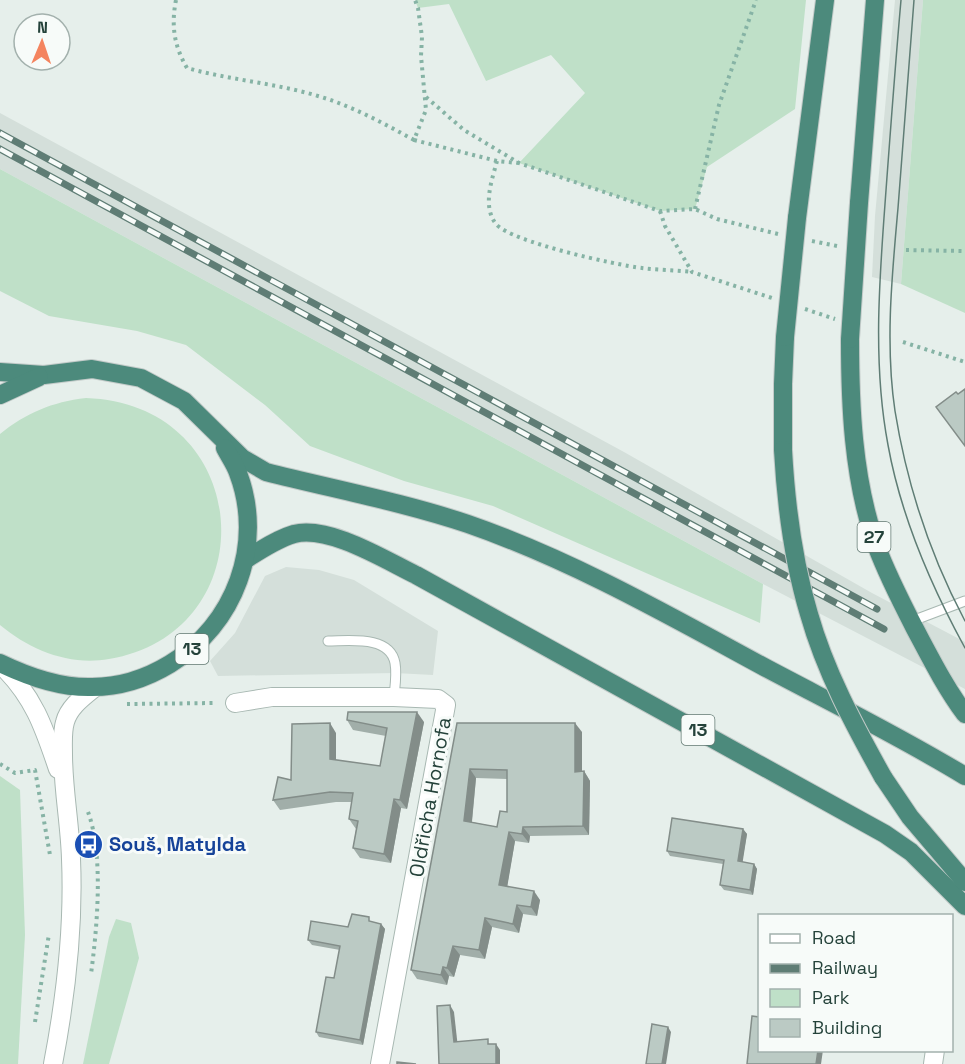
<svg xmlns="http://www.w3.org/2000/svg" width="965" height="1064" viewBox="0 0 965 1064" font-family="'Space Grotesk',sans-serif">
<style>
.built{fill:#d4dfda}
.green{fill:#bfe0c8}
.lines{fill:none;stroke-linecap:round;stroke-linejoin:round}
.service-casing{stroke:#a8b8b2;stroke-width:11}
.minor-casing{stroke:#a8b8b2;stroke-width:20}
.tertiary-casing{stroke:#a8b8b2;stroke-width:20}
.trunk-casing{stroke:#c2cac8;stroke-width:20}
.path{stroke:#86b3a5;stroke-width:4;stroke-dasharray:3 4.5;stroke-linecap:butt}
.service{stroke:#fff;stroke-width:9}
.minor{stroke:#fff;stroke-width:18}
.tertiary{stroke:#fff;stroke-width:18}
.trunk{stroke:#4c8a7c;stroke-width:18}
.tram{stroke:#5f7d75;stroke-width:1.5}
.rail-casing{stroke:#5f7d75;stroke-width:7}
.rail{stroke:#f7fbf9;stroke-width:4.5;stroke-dasharray:14;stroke-linecap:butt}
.trunk-bridge-casing{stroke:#c2cac8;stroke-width:20;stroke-linecap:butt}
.trunk-bridge{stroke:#4c8a7c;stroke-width:18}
.wall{fill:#a1aea9;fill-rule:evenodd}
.shaded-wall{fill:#838d89}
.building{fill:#bbcac4;stroke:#838d89;stroke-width:1.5;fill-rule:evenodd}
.labels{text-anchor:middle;stroke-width:6;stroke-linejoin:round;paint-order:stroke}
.shield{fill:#f7fbf9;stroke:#637a73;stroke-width:1.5}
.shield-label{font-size:18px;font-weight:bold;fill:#24423a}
.street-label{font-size:20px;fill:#24423a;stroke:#f7fbf9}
.transit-label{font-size:20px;font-weight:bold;fill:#164399;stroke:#f7fbf9;text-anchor:start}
</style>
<rect width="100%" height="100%" fill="#e6efeb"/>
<!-- built -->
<g class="built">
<path d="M895,0H923L901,284L872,277L875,216Z"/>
<path d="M0,113L624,452L872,593L965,642V689L763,584L0,169Z"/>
<path d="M286,567L319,570L354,580L438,631L433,675L395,673L218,676L210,661L235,633L265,576Z"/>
</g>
<!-- green -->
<g class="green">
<path d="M415,0H806L795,109L707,167L695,209L660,211L519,163L585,93L551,55L486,81L449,4L418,8Z"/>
<path d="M923,0H965V313L901,284Z"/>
<path d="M0,169L763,584L760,623L493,506L404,481L310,446L265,405L186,345L137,331L49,316L0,291Z"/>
<path d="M86,398C256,404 268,632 109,659C69,666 30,650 0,625V434C26,413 52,402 86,398Z"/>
<path d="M0,776L20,790L25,935L18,1064H0Z"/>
<path d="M116,919L131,923L139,958L109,1064H83L109,937Z"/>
</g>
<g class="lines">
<defs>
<g id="service">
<path d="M912,621L965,601"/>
<path d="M328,641C349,641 390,635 395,663C397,674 395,686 394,697"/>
</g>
<g id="minor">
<path d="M235,703L272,697H394L438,699L446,705L380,1064"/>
<path d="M933,1064L935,1050"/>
</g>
<g id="tertiary">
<path d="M0,664C33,695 44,727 58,769"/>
<path d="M53,1064C66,996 74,928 71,859C70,824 63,789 63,754C63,744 62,732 65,722C69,707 83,697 94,688"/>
</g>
<g id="trunk">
<path d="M859,203L875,0"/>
<path d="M797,218L825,0"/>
<path d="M850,339C850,406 853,475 874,539C884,569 900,599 914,627C930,657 945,687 965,714"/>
<path d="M0,372L44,375L92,369L141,378L184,401L242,458L266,472C333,489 402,502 468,524C572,560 670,616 766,668C832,703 901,737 965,776"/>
<path d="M0,395L39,377"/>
<path d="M783,450V384L785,337"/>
<path d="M245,560C260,550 277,539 294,534C329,525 385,560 416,575L885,834L911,852L965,906"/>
<path d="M0,663C29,677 60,688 92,687C120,687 147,678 170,664C235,625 265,544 238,473C235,464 229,456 225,448"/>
<path d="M883,777L910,817L965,882"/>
</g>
</defs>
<!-- service casing -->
<use href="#service" class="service-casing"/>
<!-- minor casing -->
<use href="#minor" class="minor-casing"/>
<!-- tertiary casing -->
<use href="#tertiary" class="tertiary-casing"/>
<!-- trunk casing -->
<use href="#trunk" class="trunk-casing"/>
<!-- path -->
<g class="path">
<path d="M176,0C171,25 174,46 187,68C230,80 275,83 318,96C352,106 383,123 414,140L426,110L421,56L422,37L418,8L415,0"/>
<path d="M426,97L464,130L519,163L660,211L695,209L717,219L778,234"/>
<path d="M414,140L497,161L518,163"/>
<path d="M497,161C492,180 482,206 496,224C511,242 616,265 642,268C658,270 675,270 692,272"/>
<path d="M695,209L719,105L756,0"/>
<path d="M660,211L665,226L692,272L772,298"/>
<path d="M812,241L837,246"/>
<path d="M906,250L965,251"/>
<path d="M805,309L835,319"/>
<path d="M903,342L965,362"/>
<path d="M127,704L216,703"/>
<path d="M0,764L15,773L35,770L50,855"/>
<path d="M88,812C104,855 97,929 91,974"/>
<path d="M35,1022L49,934"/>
</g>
<!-- service -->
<use href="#service" class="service"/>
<!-- minor -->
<use href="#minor" class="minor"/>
<!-- tertiary -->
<use href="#tertiary" class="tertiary"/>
<!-- trunk -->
<use href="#trunk" class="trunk"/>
<!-- tram -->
<g class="tram">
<path d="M901,0C895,68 890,136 885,204C879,284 873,366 888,445C901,517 930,584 965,648"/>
<path d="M914,0C909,69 903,139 898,208C892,275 885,344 895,411C907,485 930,555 965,621"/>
</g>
<defs>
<g id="rail">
<path d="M0,133L877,609"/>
<path d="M0,149L884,629"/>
</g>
</defs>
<!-- rail casing -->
<use href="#rail" class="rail-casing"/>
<!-- rail -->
<use href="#rail" class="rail"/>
<defs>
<g id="trunk-bridge">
<path d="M785,337L797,218"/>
<path d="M850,339L859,203"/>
<path d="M783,450C786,504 793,561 809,614C825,671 854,725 883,777"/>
</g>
</defs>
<!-- trunk-bridge casing -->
<use href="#trunk-bridge" class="trunk-bridge-casing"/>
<!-- trunk-bridge -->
<use href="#trunk-bridge" class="trunk-bridge"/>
</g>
<!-- wall -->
<g class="wall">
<path d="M347,720L424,722L407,809L401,808L391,863L360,858L353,848L356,829L349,819L352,802H336L280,810L273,800L291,780L336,733V760L380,766L386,736L353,730Z"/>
<path d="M457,723L582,732V771H584L590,781L589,835L530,836L529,843L515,841L507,886L540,900L537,916L523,914L519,933L492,927L485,959L460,955L454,977L449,976L447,985L417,979L411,970ZM476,778L507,779V812L497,827L472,822Z"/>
<path d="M743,829L747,834L742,862L754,864L757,869L753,895L724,890L720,885L723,864L670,856L667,851Z"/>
<path d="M373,922L381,924L385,929L363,1045L319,1037L316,1032L334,978L340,950L312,945L308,940L348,927Z"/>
</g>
<!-- shaded-wall -->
<g class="shaded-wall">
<path d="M417,712L424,722L407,809L400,800Z"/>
<path d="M330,723L336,733V768L330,759Z"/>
<path d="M575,723L582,732V781L575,772Z"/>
<path d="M470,769L476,778L471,830L464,821Z"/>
<path d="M584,771L590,781L589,835L583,826Z"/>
<path d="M394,799L401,808L391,863L384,854Z"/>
<path d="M523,827L530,836L529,843L522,834Z"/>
<path d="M743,829L747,834L742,866L738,861Z"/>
<path d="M509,832L515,841L506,894L499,885Z"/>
<path d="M754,864L757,869L753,895L750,890Z"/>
<path d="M534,891L540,900L537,916L531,907Z"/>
<path d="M517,905L523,914L519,933L513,924Z"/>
<path d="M485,918L492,927L485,959L479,950Z"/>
<path d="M381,924L385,929L363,1045L360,1040Z"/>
<path d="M453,946L460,955L454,977L447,968Z"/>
<path d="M443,967L449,976L447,985L441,975Z"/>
<path d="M450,1005L454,1012L458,1048L454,1042Z"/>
<path d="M668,1027L671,1032L666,1064H662Z"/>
<path d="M496,1044L500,1050V1064H496Z"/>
<path d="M818,1050H823L821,1064H816Z"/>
</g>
<!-- building -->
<g class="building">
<path d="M965,389V446L936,407L956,392L958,394Z"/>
<path d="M348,712H417L400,800L394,799L384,854L353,848L358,821L349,819L353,793L330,792L273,800L278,777L291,780L292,724L330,723V759L380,766L387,728L347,720Z"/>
<path d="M457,723H575V772L584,771L583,826L523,827L522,834L509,832L499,885L534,891L531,907L517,905L513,924L485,918L479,950L453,946L447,968L443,967L441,975L411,970ZM470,769L507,770V812L500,811L497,827L464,821Z"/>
<path d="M672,818L743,829L738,861L754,864L750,890L720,885L724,860L667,851Z"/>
<path d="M352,914L369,917V921L381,924L360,1040L316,1032L326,977L334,978L340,946L308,940L311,921L348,927Z"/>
<path d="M450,1005L454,1042L488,1039V1044H496V1064H439L437,1006Z"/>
<path d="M752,1016L759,1017V1050H818L816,1064H747Z"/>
<path d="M652,1024L668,1027L662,1064H646Z"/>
<path d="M397,1062L416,1064H397Z"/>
</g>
<!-- icons -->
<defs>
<symbol id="bus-disc" viewBox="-11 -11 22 22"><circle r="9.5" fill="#1a4fb4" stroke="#f7fbf9"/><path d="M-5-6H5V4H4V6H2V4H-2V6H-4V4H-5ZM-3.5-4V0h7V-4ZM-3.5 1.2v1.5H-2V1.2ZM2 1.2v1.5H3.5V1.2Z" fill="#fff"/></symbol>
</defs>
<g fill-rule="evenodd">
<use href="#bus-disc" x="72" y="828" width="33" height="33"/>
</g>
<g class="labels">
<!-- shield labels -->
<g class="shield">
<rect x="857.5" y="522" width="33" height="30" rx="4.5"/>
<rect x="175.5" y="634" width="33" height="30" rx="4.5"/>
<rect x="681.5" y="715" width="33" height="30" rx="4.5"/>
</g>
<g class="shield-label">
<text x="874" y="543">27</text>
<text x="192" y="655">13</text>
<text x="698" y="736">13</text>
</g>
<!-- street labels -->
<g class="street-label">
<text transform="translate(430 797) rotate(-80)" y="7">Oldřicha Hornofa</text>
</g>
<!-- transit labels -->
<g class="transit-label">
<text x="109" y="851">Souš, Matylda</text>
</g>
</g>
<!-- legend -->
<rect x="758" y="914" width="195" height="138" fill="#f7fbf9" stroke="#a3b1ad" stroke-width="1.5"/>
<rect x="770" y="934" width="30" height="9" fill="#ffffff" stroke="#a3b1ad" stroke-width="1.5"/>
<text x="812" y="944" font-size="18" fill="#24423a">Road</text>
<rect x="770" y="964" width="30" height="9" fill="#5f7d75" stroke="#a3b1ad" stroke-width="1.5"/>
<text x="812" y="974" font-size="18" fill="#24423a">Railway</text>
<rect x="770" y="989" width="30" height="18" fill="#bfe0c8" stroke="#a3b1ad" stroke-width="1.5"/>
<text x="812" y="1004" font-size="18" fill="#24423a">Park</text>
<rect x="770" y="1019" width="30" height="18" fill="#bbcac4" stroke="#a3b1ad" stroke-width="1.5"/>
<text x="812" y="1034" font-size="18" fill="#24423a">Building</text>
<!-- north arrow -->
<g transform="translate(42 42) rotate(2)"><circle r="28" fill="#f7fbf9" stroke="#a3b1ad" stroke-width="1.5"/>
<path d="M0-4.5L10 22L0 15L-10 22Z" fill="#f4845f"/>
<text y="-9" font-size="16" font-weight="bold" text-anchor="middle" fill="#24423a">N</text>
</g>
</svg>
